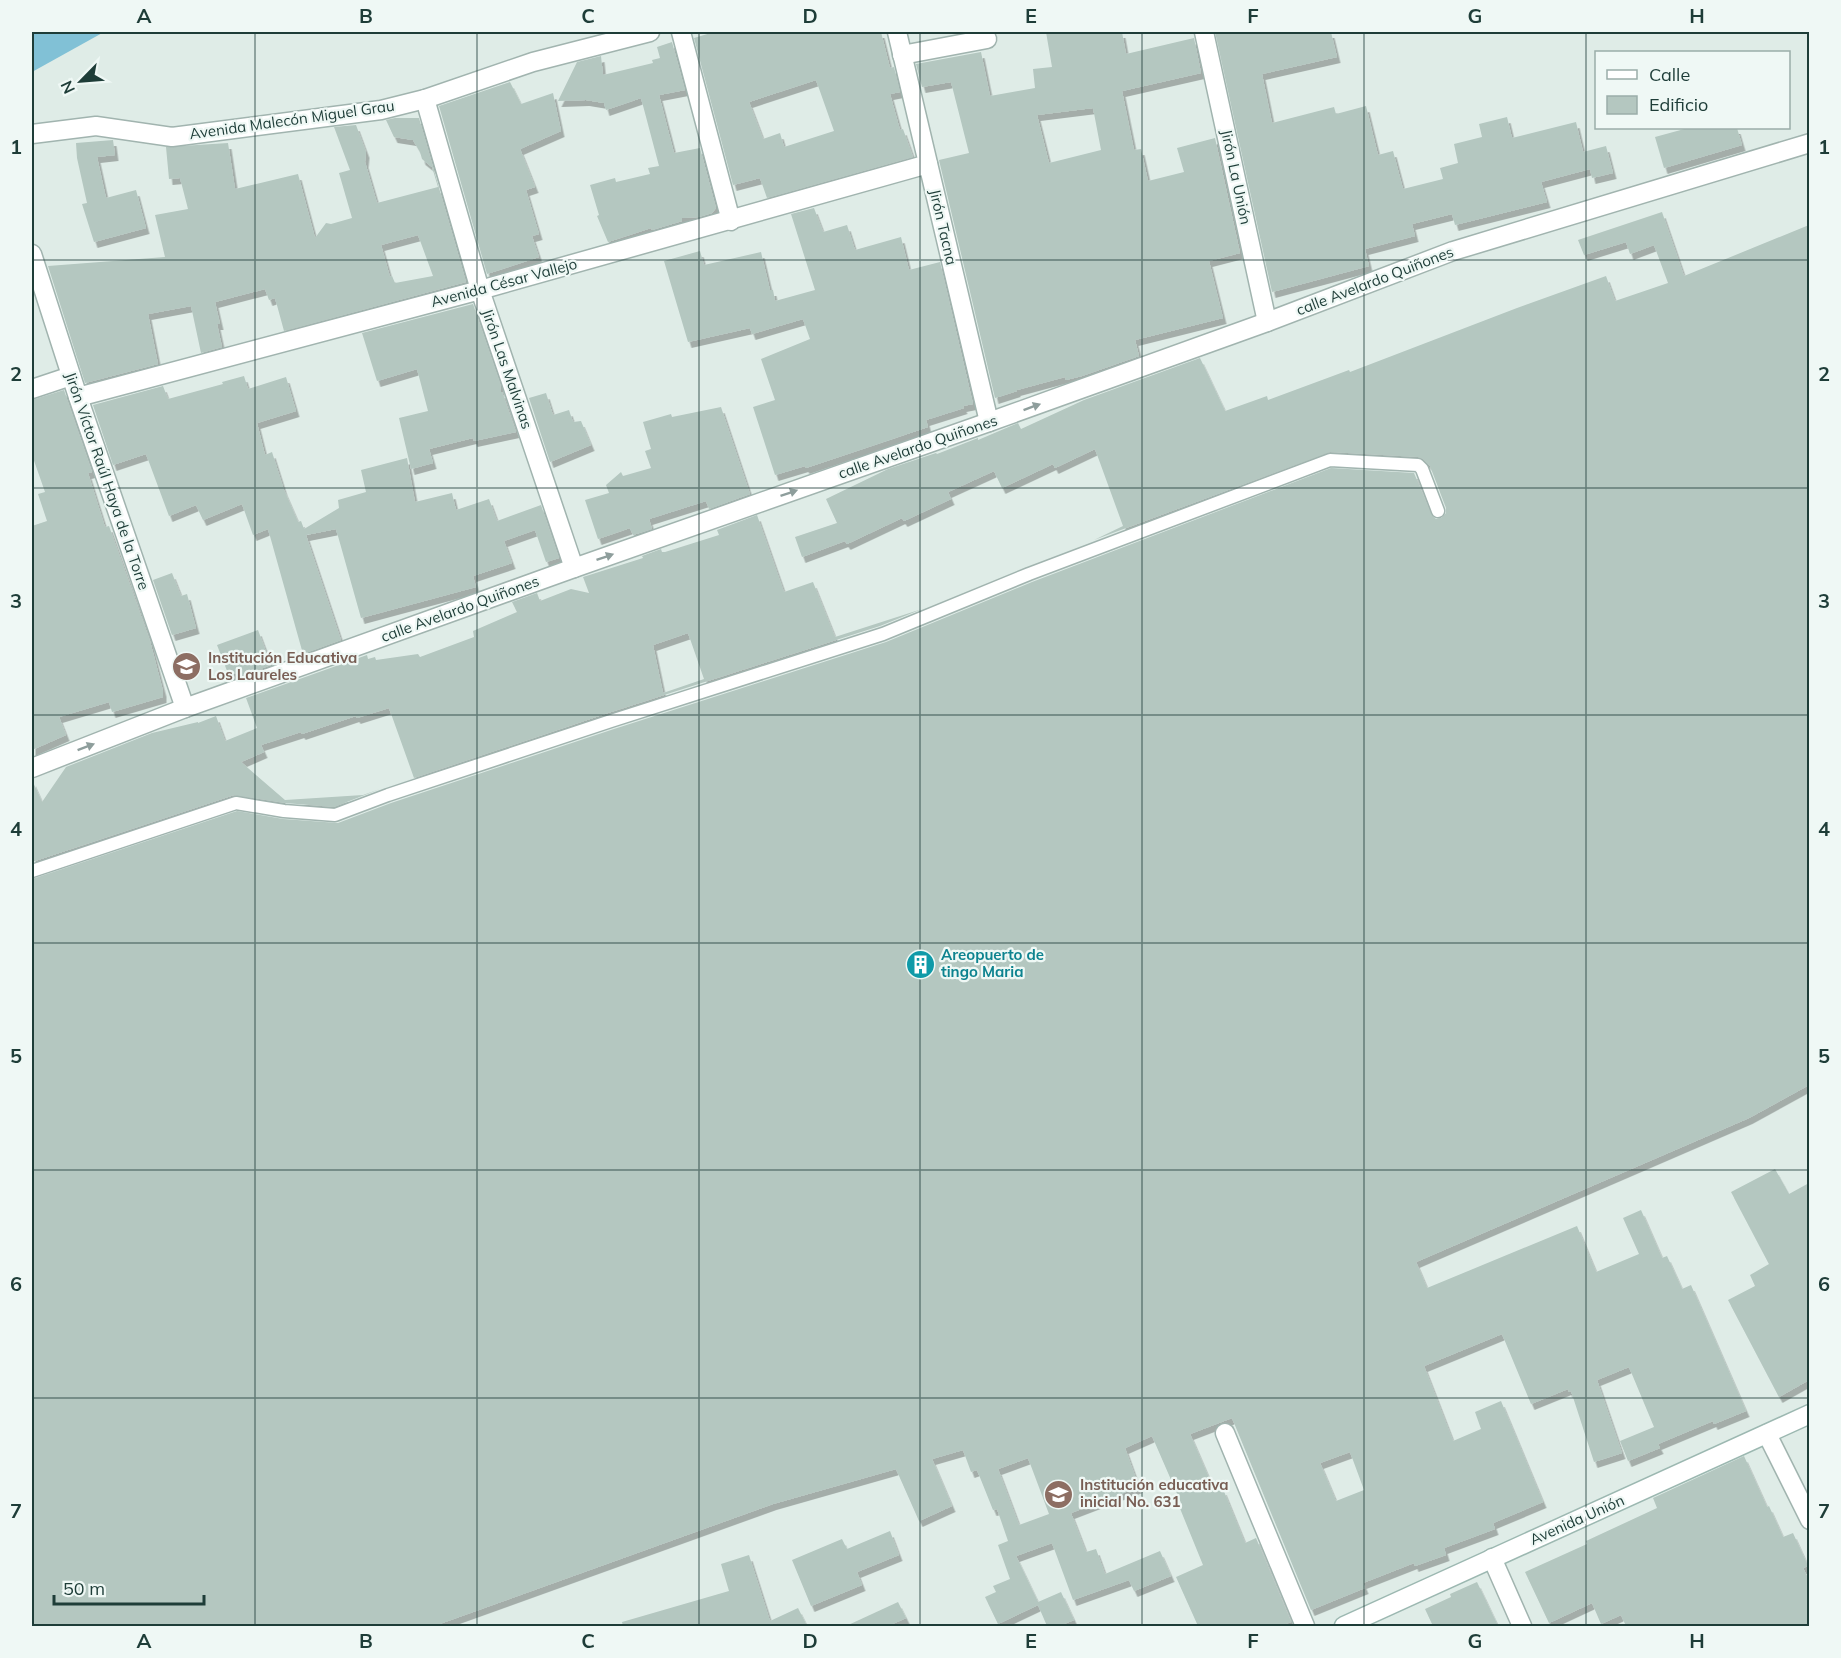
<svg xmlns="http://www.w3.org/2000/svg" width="1841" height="1658" viewBox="0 0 1841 1658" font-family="Mulish,sans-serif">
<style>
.water{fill:#81c1d6}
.building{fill:#b4c7c0;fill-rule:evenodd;filter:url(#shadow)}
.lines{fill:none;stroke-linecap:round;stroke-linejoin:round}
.service-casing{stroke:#a1b4af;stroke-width:15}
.minor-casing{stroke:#a1b4af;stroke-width:21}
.secondary-casing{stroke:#9cb8b1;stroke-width:21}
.service{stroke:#fff;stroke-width:12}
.minor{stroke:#fff;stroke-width:18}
.secondary{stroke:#fff;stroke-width:18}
.oneway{fill:#8e9e9c}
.grid{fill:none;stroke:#1e3d38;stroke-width:1.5;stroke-opacity:0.55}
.labels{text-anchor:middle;stroke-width:4.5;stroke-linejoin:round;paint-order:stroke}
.street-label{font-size:15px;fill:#1e3d38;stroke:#eff8f5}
.education-label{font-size:15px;font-weight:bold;fill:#785e54;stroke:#eff8f5;text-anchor:start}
.culture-label{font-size:15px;font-weight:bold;fill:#0d838f;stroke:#eff8f5;text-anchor:start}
.neatline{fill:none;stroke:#1e3d38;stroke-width:2}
.grid-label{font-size:20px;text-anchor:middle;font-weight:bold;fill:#1e3d38}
</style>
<defs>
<filter id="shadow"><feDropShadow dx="3.5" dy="6" stdDeviation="0" flood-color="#0004"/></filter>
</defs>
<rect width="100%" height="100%" fill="#dfece7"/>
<!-- water -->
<path class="water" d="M32,32H104L32,72Z"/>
<!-- building -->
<g class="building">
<path d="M714,32H881L890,68L894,67L900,92L890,94L900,130L903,129L913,157L767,198L760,178L733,185L694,38ZM816,80L834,131L784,147L780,133L763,139L749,102Z"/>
<path d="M1046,32H1122L1126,54L1194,38L1201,73L1122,91L1134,150L1141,149L1148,181L1184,172L1177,148L1215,138L1240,253L1209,261L1223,318L1135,340L1139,356L1082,376L1066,380L1065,377L1017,390V391L995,398L939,160L969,153L951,82L922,87L916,64L981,52L990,96L1035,88L1033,69L1052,67ZM1093,108L1101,150L1049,163L1037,115Z"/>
<path d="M1215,32H1331L1337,57L1262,74L1272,123L1334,107L1336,114L1366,106L1378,155L1393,151L1403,189L1443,179L1440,168L1458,163L1454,144L1482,137L1479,124L1507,117L1512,138L1576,122L1583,152L1606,146L1613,173L1592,178L1590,169L1541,182L1547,202L1455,225L1452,214L1412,224L1415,236L1365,249L1369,266L1272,292Z"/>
<path d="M672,42L685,90L659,95L674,153L700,148L716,208L712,213L699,217L682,218V221L652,230L651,228L608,242L597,216L599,215L590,185L615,178L616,182L650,174L648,168L659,166L641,98L606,110L604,103L586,100L558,101L577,62L601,56L603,75L653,63L652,60L660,58L657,47Z"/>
<path d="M510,82L521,104L553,93L561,131L520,149L535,187L526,190L539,234L532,236L539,257L487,274L439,106Z"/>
<path d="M395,118H419L466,282L284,331L275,298L269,300L265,289L215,302L220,324H217L222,347L201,353L191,306L148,314L158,364L85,383L48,266L165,257L155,215L188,209L180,178L169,179L166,147L228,143L235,189L298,174L315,238L326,223L331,224L352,218L339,173L350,170L334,127L356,125L366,152L365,162L377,203L438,187L432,167L422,159L420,152L413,140L394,137L386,120ZM418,235L433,276L395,283L392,276L390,277L381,245Z"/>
<path d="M1688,128H1737L1742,145L1664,168L1655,137Z"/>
<path d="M113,140L115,155L97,157L106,198L136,190L146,228L94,242L82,204L87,203L77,158L76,143Z"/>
<path d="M814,208L823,232L847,225L855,250L901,237L909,270L940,262L973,404L963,406L964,408L926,420L928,427L806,468L805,466L775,475L753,407L775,400L761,359L810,339L803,319L752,334L750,328L688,342L664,261L700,251L704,265L761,252L770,290H773L775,301L815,290L791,214Z"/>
<path d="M1662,212L1684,276L1809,225V1085L1749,1118L1416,1262L1427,1288L1577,1226L1596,1272L1639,1254L1623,1218L1641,1210L1662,1258L1667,1256L1682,1289L1691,1285L1746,1411L1714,1424L1713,1421L1658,1444L1660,1448L1628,1461L1620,1441L1654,1427L1629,1367L1597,1380L1622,1453L1594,1462L1571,1391L1569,1392L1568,1389L1531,1404L1502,1334L1424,1366L1453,1441L1481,1429L1475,1412L1501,1401L1543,1502L1493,1523L1495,1529L1444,1548L1446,1555L1415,1566L1414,1563L1363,1583L1365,1588L1311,1610L1232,1418L1190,1434L1215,1492L1223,1489L1245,1543L1256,1538L1291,1622L1280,1626H1198L1176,1577L1203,1565L1179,1506L1182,1505L1152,1436L1125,1448L1139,1487L1071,1513L1086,1552L1096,1549L1105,1574L1160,1551L1171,1576L1134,1591L1129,1580L1073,1600L1052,1543L1016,1556L1038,1602L1061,1592L1074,1620L1059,1626H1047L1038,1605L998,1624L985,1597L996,1592L993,1586L1010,1579L998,1545L1008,1541L997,1509L993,1510L977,1470L971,1472L963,1450L932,1459L952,1506L919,1521L896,1469L773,1504L434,1626H32V879L237,811L283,819L338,823L391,803L614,729L886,642L1032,582L1331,468L1414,473L1431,514L1436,519L1441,518L1446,513V508L1430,466L1423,459L1418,457L1330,452L1094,540L1123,526L1095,449L1055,468L1053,464L1002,488L994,471L948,492L951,499L904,521L902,518L847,544L845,541L802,557L795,537L837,523L826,499L888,469L936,453L937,454L978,438V440L1018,423L1021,429L1084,400L1200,358L1225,411L1267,396L1268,400L1349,370L1350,372L1517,308L1606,276L1615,301L1668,283L1654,245L1630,254L1626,242L1584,255L1578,240ZM1350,1452L1364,1490L1336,1501L1320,1463ZM1028,1458L1049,1514L1019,1525L998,1469Z"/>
<path d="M473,304L500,383L501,392H502L516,432L474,441L473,438L429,449L433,463L411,469L399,418L428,411L417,369L377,381L362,333Z"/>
<path d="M244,376L248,389L286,377L296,411L257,423L265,455L272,452L284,490L298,522L301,521L304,529L339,508L338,500L366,492L361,470L407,458L415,502L452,493L456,510L489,499L497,521L541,505L559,558L546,562L535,530L504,541L512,563L473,576L476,587L361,618L336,529L306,535L341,640L303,654L268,529L253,535L242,504L203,520L196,505L169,516L146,454L113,465L93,405L163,386L168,399L223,384L222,382Z"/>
<path d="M64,390L92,472L88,473L105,527L109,526L150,641L163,691V697L112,712L109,702L59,717L66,735L32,750V526L47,521L38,494L45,492L32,455V400Z"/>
<path d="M546,393L553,415L569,410L573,422L581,421L591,445L550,462L529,398Z"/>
<path d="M721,407L750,494L709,509L706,501L649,519L652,529L633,535L630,528L598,539L585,500L609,493L606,485L621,472L623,476L651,468L645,451L651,449L643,422L671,414L672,417Z"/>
<path d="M757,515L784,592L813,582L835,637L922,609L880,626L608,713L396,784L414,778L389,708L357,718L356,716L302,734L301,732L261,745L264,752L241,762L285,800L363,795L380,789L334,807L285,803L234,795L32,862V780L42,802L66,767L152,733L198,722V723L216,716L225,741L257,728L246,698L367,655L368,659L375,657L376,660L418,654L420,657L474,637L473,631L517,612L512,602L537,593L540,601L571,589L589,593L583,577L643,558L642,556L661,549L662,552H665L719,535L717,530ZM688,633L704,679L663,693L653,645Z"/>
<path d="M172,573L181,596L187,594L196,628L172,635L153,580Z"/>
<path d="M258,630L271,665L239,677L238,672L229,676L217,645Z"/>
<path d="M1775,1169L1789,1194L1809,1183V1380L1779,1397L1728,1300L1755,1286L1750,1275L1769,1264L1731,1192Z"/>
<path d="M1744,1456L1767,1507L1769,1506L1783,1537L1793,1533L1808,1566L1803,1568L1809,1580V1626H1626L1621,1615L1601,1624L1592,1603L1549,1623L1525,1572L1587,1544L1586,1541L1657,1508L1653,1498Z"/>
<path d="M890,1531L899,1555L857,1572L862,1585L811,1606L792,1560L842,1539L847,1549Z"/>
<path d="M749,1555L770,1621L798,1608L807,1626H623L622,1622L729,1591L721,1564Z"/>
<path d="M1477,1582L1498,1626H1433L1425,1609L1451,1597L1450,1594Z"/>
<path d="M898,1602L906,1618L888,1626H846Z"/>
</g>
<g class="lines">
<defs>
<path id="service" d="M32,871L236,803L284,811L335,815L388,795L611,721L883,634L1029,574L1330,460L1418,465L1422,469L1438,511"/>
<g id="minor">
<path d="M681,32L731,221"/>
<path d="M897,32L989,422"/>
<path d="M1204,32L1267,322"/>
<path d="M902,55L987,39"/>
<path d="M425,99L480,290L574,568"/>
<path d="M32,134L96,126L172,137L381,110L425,99L533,62L650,32"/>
<path d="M32,254L78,397L185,708"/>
<path d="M32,389L71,376"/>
<path d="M78,397L480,290L928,164"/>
<path d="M32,768L185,708L574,568L989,422L1267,322L1453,251L1810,143"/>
<path d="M1225,1433L1305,1626"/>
<path d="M1767,1434L1810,1520"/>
<path d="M1492,1558L1522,1626"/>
</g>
<path id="secondary" d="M1344,1626L1810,1414"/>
</defs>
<!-- service casing -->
<use href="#service" class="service-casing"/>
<!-- minor casing -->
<use href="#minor" class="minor-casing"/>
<!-- secondary casing -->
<use href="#secondary" class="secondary-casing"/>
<!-- service -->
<use href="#service" class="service"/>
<!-- minor -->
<use href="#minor" class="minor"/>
<!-- secondary -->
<use href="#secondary" class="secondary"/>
</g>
<!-- one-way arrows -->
<defs><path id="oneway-solid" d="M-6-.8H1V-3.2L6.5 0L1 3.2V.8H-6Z" transform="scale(1.5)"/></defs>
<g class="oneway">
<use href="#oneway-solid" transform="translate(1032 407) rotate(-20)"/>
<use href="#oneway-solid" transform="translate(789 493) rotate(-19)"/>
<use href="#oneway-solid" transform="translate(605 557) rotate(-19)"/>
<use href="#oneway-solid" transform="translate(86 747) rotate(-21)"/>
</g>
<!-- grid -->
<path class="grid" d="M255,32V1626M477,32V1626M699,32V1626M920,32V1626M1142,32V1626M1364,32V1626M1586,32V1626M32,260H1810M32,488H1810M32,715H1810M32,943H1810M32,1170H1810M32,1398H1810"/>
<!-- icons -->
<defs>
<symbol id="school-disc" viewBox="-11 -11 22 22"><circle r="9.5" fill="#8d6e63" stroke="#eff8f5"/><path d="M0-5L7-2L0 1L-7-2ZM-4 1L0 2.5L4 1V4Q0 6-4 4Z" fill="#fff"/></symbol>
<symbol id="building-disc" viewBox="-11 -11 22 22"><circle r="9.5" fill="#0f9aa8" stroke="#eff8f5"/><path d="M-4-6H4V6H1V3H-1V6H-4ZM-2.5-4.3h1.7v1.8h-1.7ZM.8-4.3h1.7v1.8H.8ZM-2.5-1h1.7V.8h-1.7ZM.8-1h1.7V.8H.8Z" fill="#fff"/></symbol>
</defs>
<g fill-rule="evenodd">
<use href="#school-disc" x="170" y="650" width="33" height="33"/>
<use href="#building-disc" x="904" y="948" width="33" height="33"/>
<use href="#school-disc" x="1042" y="1478" width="33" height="33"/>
</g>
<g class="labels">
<!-- street labels -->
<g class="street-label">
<text transform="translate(292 120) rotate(-8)" y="5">Avenida Malecón Miguel Grau</text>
<text transform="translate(1236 177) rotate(78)" y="5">Jirón La Unión</text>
<text transform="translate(943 227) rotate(77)" y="5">Jirón Tacna</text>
<text transform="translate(1375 281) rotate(-21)" y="5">calle Avelardo Quiñones</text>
<text transform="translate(504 283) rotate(-15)" y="5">Avenida César Vallejo</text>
<text transform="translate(507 369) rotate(71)" y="5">Jirón Las Malvinas</text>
<text transform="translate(918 447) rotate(-19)" y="5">calle Avelardo Quiñones</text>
<text transform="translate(107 481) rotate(71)" y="5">Jirón Víctor Raúl Haya de la Torre</text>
<text transform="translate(460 609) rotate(-20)" y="5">calle Avelardo Quiñones</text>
<text transform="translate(1577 1520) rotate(-24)" y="5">Avenida Unión</text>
</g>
<!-- education labels -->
<g class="education-label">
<text x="208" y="663">Institución Educativa<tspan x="208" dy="17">Los Laureles</tspan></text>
<text x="1080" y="1490">Institución educativa<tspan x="1080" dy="17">inicial No. 631</tspan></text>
</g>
<!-- culture labels -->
<g class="culture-label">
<text x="941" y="960">Areopuerto de<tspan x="941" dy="17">tingo Maria</tspan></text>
</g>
</g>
<!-- border -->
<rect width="1841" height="1658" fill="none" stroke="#eff8f5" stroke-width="66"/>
<!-- legend -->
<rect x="1595" y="51" width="195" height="78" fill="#eff8f5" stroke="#9bada9" stroke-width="1.5"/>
<rect x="1607" y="70" width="30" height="9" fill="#ffffff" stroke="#9bada9" stroke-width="1.5"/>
<text x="1649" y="81" font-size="18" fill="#1e3d38">Calle</text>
<rect x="1607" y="96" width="30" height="18" fill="#b4c7c0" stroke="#9bada9" stroke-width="1.5"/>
<text x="1649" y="111" font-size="18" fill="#1e3d38">Edificio</text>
<!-- north arrow -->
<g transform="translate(81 81) rotate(245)" stroke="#eff8f5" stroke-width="4.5" paint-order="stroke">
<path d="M0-4.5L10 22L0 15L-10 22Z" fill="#1e3d38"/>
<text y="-9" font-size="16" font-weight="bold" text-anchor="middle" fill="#1e3d38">N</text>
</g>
<!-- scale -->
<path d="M54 1595v9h150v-9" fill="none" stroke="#1e3d38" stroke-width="3"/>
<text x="63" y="1595" font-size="18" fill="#1e3d38" stroke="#eff8f5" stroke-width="4.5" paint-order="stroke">50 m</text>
<rect x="33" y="33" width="1775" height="1592" class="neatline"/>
<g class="grid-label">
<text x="144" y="23">A</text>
<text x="366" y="23">B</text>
<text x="588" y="23">C</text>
<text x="810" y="23">D</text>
<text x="1031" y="23">E</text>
<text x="1253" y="23">F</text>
<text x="1475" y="23">G</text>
<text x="1697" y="23">H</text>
<text x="16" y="154">1</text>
<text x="1824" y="154">1</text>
<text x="16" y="381">2</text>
<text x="1824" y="381">2</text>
<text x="16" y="608">3</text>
<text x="1824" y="608">3</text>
<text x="16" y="836">4</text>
<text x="1824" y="836">4</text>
<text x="16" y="1063">5</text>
<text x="1824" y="1063">5</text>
<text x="16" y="1291">6</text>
<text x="1824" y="1291">6</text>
<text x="16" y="1518">7</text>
<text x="1824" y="1518">7</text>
<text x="144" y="1648">A</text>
<text x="366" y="1648">B</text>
<text x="588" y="1648">C</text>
<text x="810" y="1648">D</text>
<text x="1031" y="1648">E</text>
<text x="1253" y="1648">F</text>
<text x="1475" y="1648">G</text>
<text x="1697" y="1648">H</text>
</g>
</svg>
